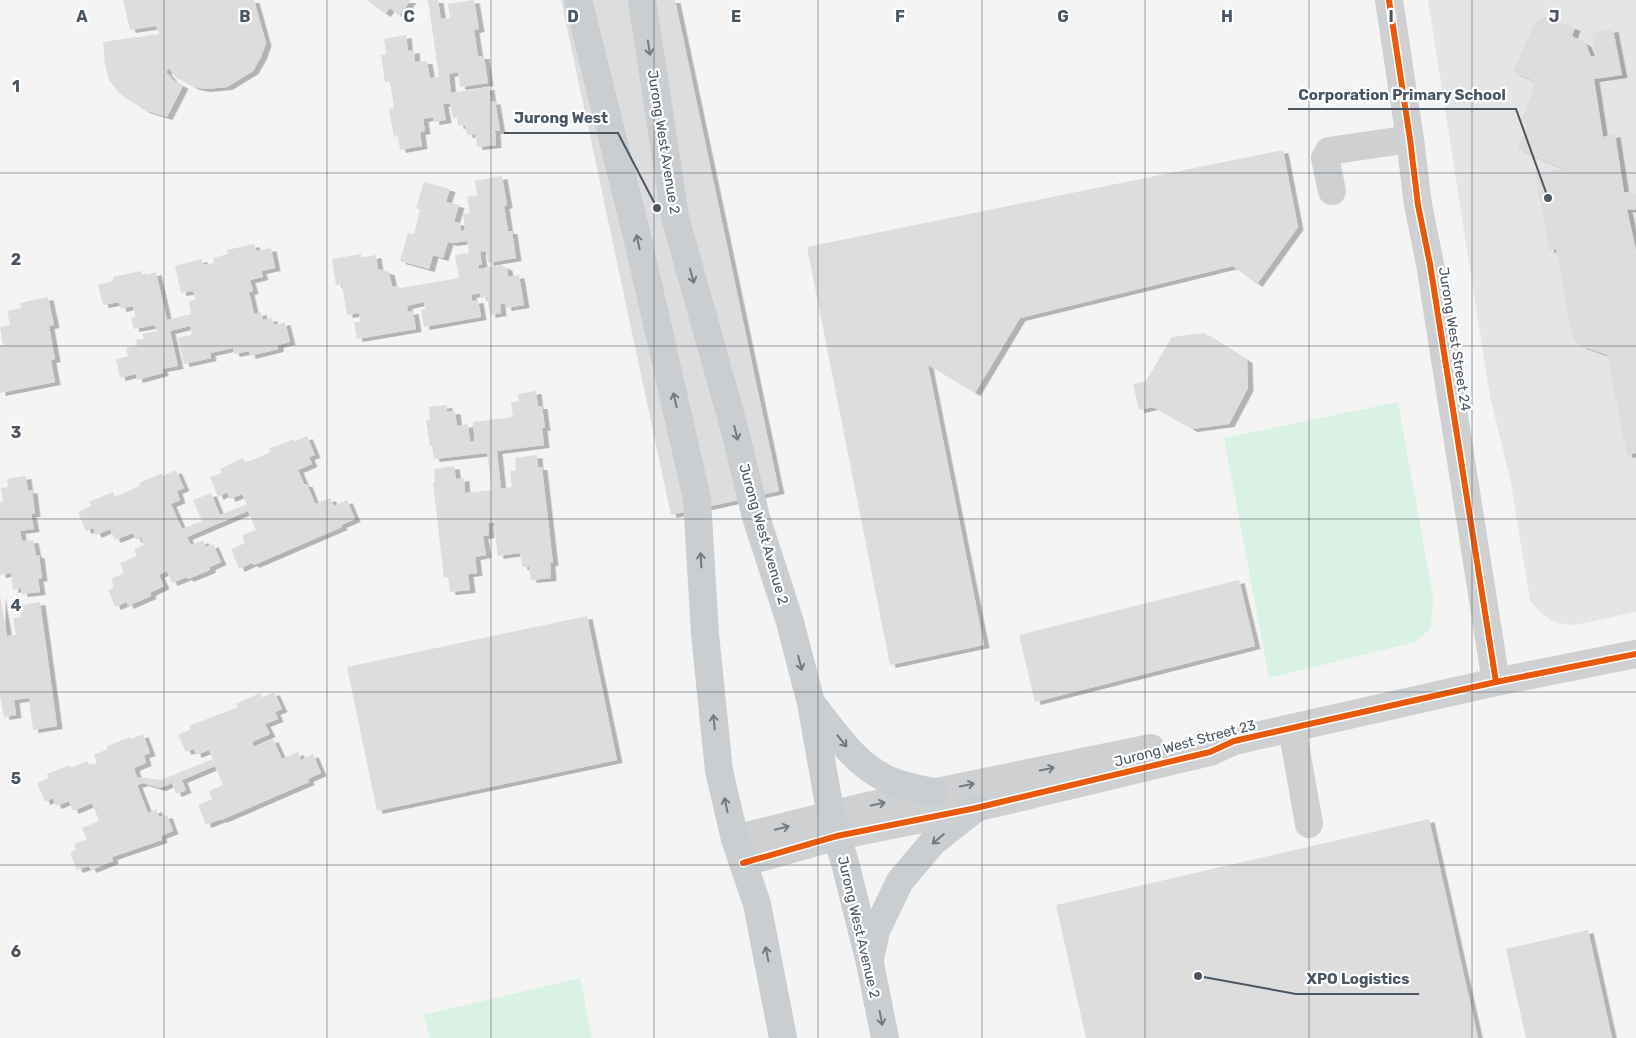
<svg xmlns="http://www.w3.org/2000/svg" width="1636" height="1038" viewBox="0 0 1636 1038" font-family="Rubik,sans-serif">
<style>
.education{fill:#e6e5e6}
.green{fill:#d9f2e3}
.building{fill:#ddddde;filter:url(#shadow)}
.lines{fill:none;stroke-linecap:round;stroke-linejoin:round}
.minor{stroke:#ced0d2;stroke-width:28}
.major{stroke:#caced1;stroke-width:28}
.cycleway-casing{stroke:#fff;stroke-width:9}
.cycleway{stroke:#e8590c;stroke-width:6}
.oneway{stroke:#707a83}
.oneway2{stroke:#727b83}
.grid{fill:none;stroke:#4a5661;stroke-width:1;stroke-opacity:0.55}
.labels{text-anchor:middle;stroke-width:4.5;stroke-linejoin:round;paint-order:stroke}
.street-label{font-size:14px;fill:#4a5661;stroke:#fff}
.grid-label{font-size:16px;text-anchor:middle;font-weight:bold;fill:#4a5661;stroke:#fff;stroke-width:4.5;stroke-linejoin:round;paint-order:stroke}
.leader{fill:none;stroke:#4a5661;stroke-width:2}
.callout-dot{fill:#4a5661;stroke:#fff;stroke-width:2}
.callout-label{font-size:15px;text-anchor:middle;font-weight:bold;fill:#4a5661;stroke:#fff;stroke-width:4.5;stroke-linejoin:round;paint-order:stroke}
</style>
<defs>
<filter id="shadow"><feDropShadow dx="5.5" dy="3" stdDeviation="0" flood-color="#0004"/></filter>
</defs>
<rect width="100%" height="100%" fill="#f4f4f4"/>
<!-- education -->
<path class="education" d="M1428,0H1636V612L1575,625L1562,624L1550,620L1539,611L1530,600L1511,483L1490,397Z"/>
<!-- green -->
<g class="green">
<path d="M1398,402L1433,597L1431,628L1415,642L1269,678L1224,438Z"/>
<path d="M580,978L592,1038H430L424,1015Z"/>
</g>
<!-- building -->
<g class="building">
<path d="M123,0H254L266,43L261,57L253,71L227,87L205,89L194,87L175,77L169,68L166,72L173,80L183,86L167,117L144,110L119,93L109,80L105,64L103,42L159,34L156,26L130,30Z"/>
<path d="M367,0H411L399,16L390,8L385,14Z"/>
<path d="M428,0H438L441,19L450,18L448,4L474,0L479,29L474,30L478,56H484L488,83L460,87L458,72L449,74L451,93L489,87L491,102L495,101L500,131H495L496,145L477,147L475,134L467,135L465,125L458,126L457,117L453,118L450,103L443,104L446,120L434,122L433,117L423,119L425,131L420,132L422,146L400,150L398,136L394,137L389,109L394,108L390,81L385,82L381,55L386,54L384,39L406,35L408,51L414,50L415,62L427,61L430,78L439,77Z"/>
<path d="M561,0H675L779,491L671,515Z"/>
<path d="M1548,17L1575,28L1572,36L1586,44L1591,57L1596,56L1592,33L1613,29L1622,75L1594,79L1603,137L1615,134L1624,192L1636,193V210L1627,209L1636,251V453L1627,455L1607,355L1581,346L1574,339L1571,331L1556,249L1549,250L1535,174L1563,169L1518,149L1528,123L1521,120L1536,82L1513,72L1535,22L1541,18Z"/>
<path d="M1283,150L1298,227L1257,284L1233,266L1020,318L975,393L928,365L984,645L890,665L807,247Z"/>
<path d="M502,176L507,205L504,206L508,231H512L516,258L488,263L486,251L480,252L482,264L479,265V269L501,265L507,268L508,277L519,275L524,305L506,308L505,303L500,304L501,313L490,315L487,297L481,298L480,293L471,295L472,301L478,300L481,317L424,327L421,310L425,309L424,302L407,306L408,312L413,311L416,329L357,339L354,322H360L359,313L347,315L342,284L336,285L332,259L361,254V258L376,255L378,269L389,272L392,286L401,288L459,278L455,255L469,253L467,241L452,243L448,242L443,258L433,255L429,269L400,261L408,233L414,234L420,210L416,208L424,182L450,189L446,202L459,205L454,222L460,223L461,231L465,230L463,214L470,213L467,197L477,195L475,181Z"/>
<path d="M254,244L256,251L271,248L275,268L261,271L263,277L250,280L253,291L249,292L254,314L261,312L263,320L272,318L274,325L285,322L290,342L278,345V349L250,356L249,351L234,354L233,348L210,353L211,358L184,364L178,338L192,335L190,326L170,331L178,366L162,369L163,373L137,380L136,374L120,378L116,359L128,356L126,348L137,346L136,340L144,339L142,334L157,331L155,325L134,329L131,318L135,317L133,306L121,309L119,302L103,305L98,285L113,281V277L141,271L142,276L156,272L167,320L191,314L189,301L196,300L193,291L181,293L175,266L202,259L203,265L214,263L213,258L228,254L227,250Z"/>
<path d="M48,297L54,325L49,326L55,359L51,360L55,382L0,393V345H3L0,327L10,325L7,311L21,308L20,303Z"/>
<path d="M1204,333L1247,360L1248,388L1229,424L1192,429L1153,407L1139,410L1133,384L1146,381L1172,337Z"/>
<path d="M536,391L538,406H542L545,428H542L544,445L497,451L501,489L512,487L510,471L516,470L515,458L537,455L538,467H542L553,563H550L551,578L531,580L529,567H522L520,553L498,556L494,523H488L489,535L483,536L486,555L475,557L477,573L468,574L470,590L450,592L448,577L444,578L433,483L435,482L434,469L454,466L456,479L464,478L465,493L492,490L487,453L434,459L432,446H430L426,420H430L429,407L447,405V412L455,411L457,426L468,424L470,442L475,441L473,422L513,417L511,402L519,401L518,394Z"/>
<path d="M307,436L315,455L309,457L312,464L298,470L304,484H307L315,504L330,498L334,506L347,500L355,519L341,525L342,527L254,565L252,563L239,569L231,549L245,543L242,535L256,530L248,511L187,537L191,545L203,540L206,547L213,544L221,562L210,567V570L188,579L187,577L172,583L167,571L159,575L164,586L150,593L151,596L128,606L127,602L115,607L108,590L114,587L111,579L124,573L120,563L137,556L134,549L144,545L141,537L136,540L133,533L115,540L110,529L96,535L93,528L86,531L78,512L91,506L89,502L113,492L115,497L140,486L139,483L162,473L163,476L176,470L184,488L177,491L180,500L171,504L182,529L202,521L193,500L211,493L220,515L247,504L242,494L230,499L227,492L218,497L210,477L222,473L220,469L243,458L245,463L271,452L269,449L294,439L295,441Z"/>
<path d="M26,476L28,491L32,490L35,514H31L34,529L20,531L22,541L33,540L36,555H39L42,578L38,579L40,592L22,594L21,588L13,590L11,573L0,575V502H3L1,488L8,487L7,479Z"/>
<path d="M1239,580L1255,646L1035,702L1019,635Z"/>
<path d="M0,595L7,636L16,635L13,618L21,617L20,605L40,602L57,726L33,730L29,698L14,700L16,715L4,717L0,696Z"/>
<path d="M587,616L617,760L377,811L347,667Z"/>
<path d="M274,692L282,709L275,712L278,719L265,724L270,734L252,742L254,747L273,739L282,759L298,752L301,760L313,754L321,773L308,779L309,782L221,820V819L206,825L198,805L212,799L209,791L223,785L215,766L182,780L186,790L176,794L172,783L160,788L143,783L137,785L148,813L156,809L159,817L167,815L173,831L161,836L162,840L112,857L113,861L91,870L89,866L77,870L70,853L76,850L74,844L87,839L82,828L99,821L92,803L73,811L69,801L56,806L53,798L45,802L37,783L48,778L47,774L70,765L71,768L87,761L90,766L97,763L94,755L108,749L107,746L130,737L131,739L143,734L150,753L144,755L146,763L134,768L137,777L161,780L213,759L209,750L196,755L194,749L186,752L178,735L191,729L189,726L238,707L236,704L260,693L262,698Z"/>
<path d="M1429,819L1478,1038H1086L1056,905Z"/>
<path d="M1588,930L1612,1038H1526L1506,949Z"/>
</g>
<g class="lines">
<!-- minor -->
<g class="minor">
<path d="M1389,0L1410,139L1418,205L1430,264L1496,682"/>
<path d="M1332,191L1325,158L1329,151L1410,139"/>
<path d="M1292,728L1309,824"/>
<path d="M735,839L863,807L1151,748"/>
<path d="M743,863L837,836L976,808L1210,752L1234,741L1496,682L1636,654"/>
</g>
<!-- major -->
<g class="major">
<path d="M578,0L637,236L697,499L705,634L719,771L735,839L757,904L783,1038"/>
<path d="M642,0L675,217L735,431L756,517L790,622L811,703L831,816L845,863L870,963L885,1038"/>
<path d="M812,704C834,732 855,765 889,780C903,786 918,789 934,792"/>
<path d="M870,959L876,931L900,881L933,842L976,808"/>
</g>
<defs>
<g id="cycleway">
<path d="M1389,0L1410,139L1418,205L1430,264L1496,682"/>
<path d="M743,863L837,836L976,808L1210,752L1234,741L1496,682L1636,654"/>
</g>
</defs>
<!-- cycleway casing -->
<use href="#cycleway" class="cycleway-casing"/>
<!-- cycleway -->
<use href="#cycleway" class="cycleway"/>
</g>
<!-- one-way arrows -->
<defs><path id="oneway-shaft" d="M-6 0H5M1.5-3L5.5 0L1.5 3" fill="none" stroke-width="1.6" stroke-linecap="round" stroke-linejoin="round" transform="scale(1.25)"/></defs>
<g class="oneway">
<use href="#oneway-shaft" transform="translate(649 48) rotate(81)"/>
<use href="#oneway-shaft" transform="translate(638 242) rotate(-103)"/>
<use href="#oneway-shaft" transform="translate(692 276) rotate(74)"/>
<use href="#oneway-shaft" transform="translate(675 400) rotate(-103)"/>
<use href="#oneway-shaft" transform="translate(736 433) rotate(76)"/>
<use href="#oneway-shaft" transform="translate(701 560) rotate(-93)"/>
<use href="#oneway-shaft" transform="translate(800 663) rotate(76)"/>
<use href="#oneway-shaft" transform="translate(714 722) rotate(-96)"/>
<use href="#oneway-shaft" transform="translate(842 741) rotate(51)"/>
<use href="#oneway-shaft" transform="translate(726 805) rotate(-102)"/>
<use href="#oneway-shaft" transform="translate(938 839) rotate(140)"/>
<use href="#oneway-shaft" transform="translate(767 954) rotate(-101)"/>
<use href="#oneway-shaft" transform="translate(881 1018) rotate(79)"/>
</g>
<g class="oneway2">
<use href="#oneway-shaft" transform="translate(1047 769) rotate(-11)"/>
<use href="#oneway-shaft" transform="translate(967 785) rotate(-12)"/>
<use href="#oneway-shaft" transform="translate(878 804) rotate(-12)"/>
<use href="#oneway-shaft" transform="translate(782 828) rotate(-14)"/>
</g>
<!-- grid -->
<path class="grid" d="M164,0V1038M327,0V1038M491,0V1038M654,0V1038M818,0V1038M982,0V1038M1145,0V1038M1309,0V1038M1472,0V1038M0,173H1636M0,346H1636M0,519H1636M0,692H1636M0,865H1636"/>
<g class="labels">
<!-- street labels -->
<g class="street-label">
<text transform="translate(664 142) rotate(81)" y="5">Jurong West Avenue 2</text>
<text transform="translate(1455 339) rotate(81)" y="5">Jurong West Street 24</text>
<text transform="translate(764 534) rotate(74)" y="5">Jurong West Avenue 2</text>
<text transform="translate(1185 743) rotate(-15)" y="5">Jurong West Street 23</text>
<text transform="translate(859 927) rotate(77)" y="5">Jurong West Avenue 2</text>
</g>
</g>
<g class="grid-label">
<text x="82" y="22">A</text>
<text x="245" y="22">B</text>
<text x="409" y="22">C</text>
<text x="573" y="22">D</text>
<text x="736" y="22">E</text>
<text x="900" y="22">F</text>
<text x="1063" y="22">G</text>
<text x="1227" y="22">H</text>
<text x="1391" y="22">I</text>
<text x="1554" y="22">J</text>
<text x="16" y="92">1</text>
<text x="16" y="265">2</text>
<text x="16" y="438">3</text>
<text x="16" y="611">4</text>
<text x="16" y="784">5</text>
<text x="16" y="957">6</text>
</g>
<!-- callouts -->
<path class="leader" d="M1548 198L1516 109H1288M657 208L618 133H504M1198 976L1296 994H1419"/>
<g class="callout-dot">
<circle cx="1548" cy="198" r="5"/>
<circle cx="657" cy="208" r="5"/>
<circle cx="1198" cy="976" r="5"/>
</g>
<g class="callout-label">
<text x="1402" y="100">Corporation Primary School</text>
<text x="561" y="123">Jurong West</text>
<text x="1358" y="984">XPO Logistics</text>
</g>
</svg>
